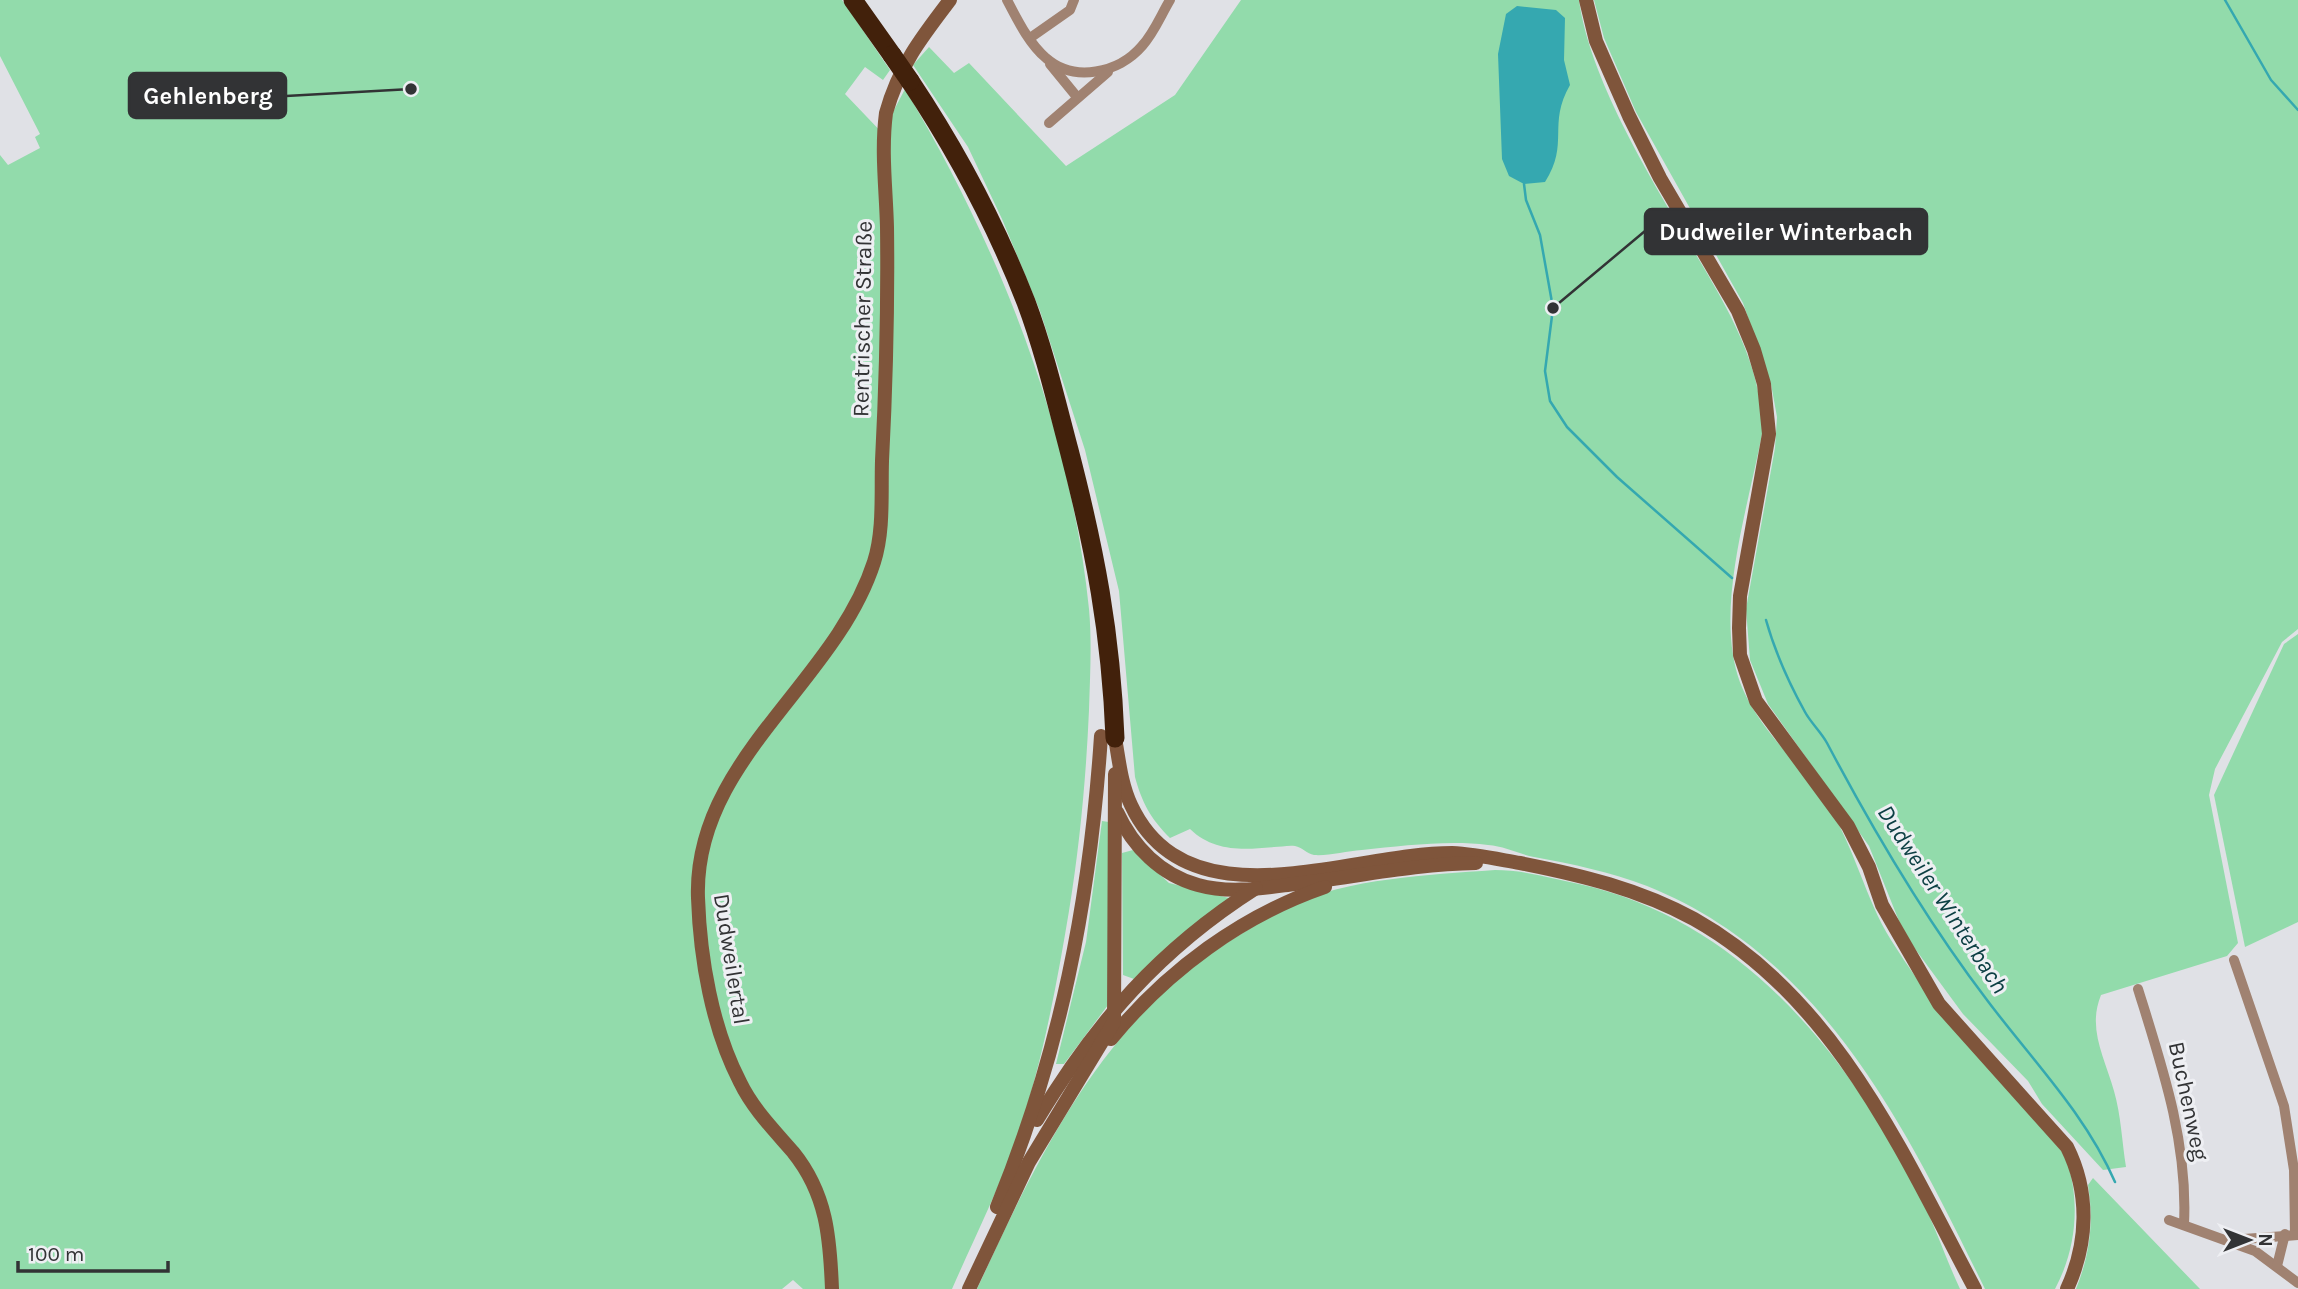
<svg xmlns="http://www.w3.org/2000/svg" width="2298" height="1289" viewBox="0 0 2298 1289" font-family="Karla,sans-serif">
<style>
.green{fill:#92dbab}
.water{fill:#35a8b0}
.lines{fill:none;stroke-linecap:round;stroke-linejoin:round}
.stream{stroke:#35a8b0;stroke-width:2.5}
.street{stroke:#a08271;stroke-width:10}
.secondary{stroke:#7f553b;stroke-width:14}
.highway{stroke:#42210b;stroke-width:19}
.highway-bridge{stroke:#42210b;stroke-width:19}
.labels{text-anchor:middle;stroke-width:6;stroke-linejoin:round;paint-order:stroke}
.street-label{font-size:23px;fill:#323335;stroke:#eeeff3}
.water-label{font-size:24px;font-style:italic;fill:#0d4044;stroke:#eeeff3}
.leader{fill:none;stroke:#323335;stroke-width:2.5}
.callout-dot{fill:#323335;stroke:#eeeff3;stroke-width:2.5}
.callout{fill:#323335;stroke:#323335;stroke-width:2.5}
.callout-label{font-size:24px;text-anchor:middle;font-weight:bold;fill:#fff}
</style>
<rect width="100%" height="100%" fill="#e0e1e6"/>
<!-- green -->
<g class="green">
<path d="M0,0H842L845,4L890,70L883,80L865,67L845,94L887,138L893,112L905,89C999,247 1070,424 1089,609C1092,642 1090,677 1089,710C1086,778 1080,843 1069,911C1056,989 1041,1069 1015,1144C997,1193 973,1241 952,1289H803L793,1280L782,1289H0V155L8,165L40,148L35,137L40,134L0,56Z"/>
<path d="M1241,0H1579C1589,76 1647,172 1686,238C1721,297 1764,363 1762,434C1749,502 1722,587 1733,655C1743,720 1795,754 1828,806C1855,848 1865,898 1891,940C1939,1018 2005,1085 2065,1155C2081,1199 2077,1248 2055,1289H1985C1906,1128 1824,957 1647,886C1610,872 1573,864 1534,857C1519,854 1504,846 1488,845C1447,840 1403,846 1362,850C1346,851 1329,856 1314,855C1307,854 1302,847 1295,846C1289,845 1280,847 1274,847C1243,850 1214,852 1190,829L1170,838C1151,819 1142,803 1135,777L1119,591L1085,450L1040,311L1002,219L968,147L913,65L929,47L954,73L969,63L1066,166L1175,95Z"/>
<path d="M1594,0H2298V629L2282,642L2215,769L2209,795L2238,943L2227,956L2101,995C2087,1029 2105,1058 2114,1091C2121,1115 2122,1142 2126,1167L2103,1170L2042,1104L2028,1081L1963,1014L1913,946L1899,921L1869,846L1768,704L1750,660L1746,609L1775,448L1777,417L1771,384L1743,303L1636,112L1604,38Z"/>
<path d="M2298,634V922L2245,947L2214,795L2284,644Z"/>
<path d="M1102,821L1109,822L1108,1005L1064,1064H1056L1086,942Z"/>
<path d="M1133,850L1169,883L1233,899L1134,979L1123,975L1122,853Z"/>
<path d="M1495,870C1524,870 1551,878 1579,884C1741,920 1848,1054 1920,1196C1935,1226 1946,1259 1960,1289H977C1042,1148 1107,1012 1246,931C1259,923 1272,913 1287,906C1351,878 1426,875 1495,870Z"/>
<path d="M2093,1178L2200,1289H2076C2090,1254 2094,1222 2088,1185Z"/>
</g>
<!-- water -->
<path class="water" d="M1517,6L1556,10L1565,18L1564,60L1570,85C1547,125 1570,143 1545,182L1524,184L1509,176L1502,159L1498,54L1506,14Z"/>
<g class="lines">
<!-- stream -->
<g class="stream">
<path d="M2225,0L2271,80L2298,110"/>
<path d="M1524,184L1526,200L1540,235L1553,308L1545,371L1550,401L1567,427L1617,477L1732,578"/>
<path d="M1766,620C1775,652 1789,683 1805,712C1811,723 1821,732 1827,743C1874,832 1926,920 1987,1000C2032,1060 2085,1113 2115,1182"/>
</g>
<!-- street -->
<g class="street">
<path d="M1007,0C1017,19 1029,44 1046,58C1074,83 1119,73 1142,46C1154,33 1161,15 1170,0"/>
<path d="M1030,38L1070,10L1074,0"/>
<path d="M1050,64L1077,97"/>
<path d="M1049,123L1108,72"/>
<path d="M2234,960L2284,1106L2294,1170L2295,1234"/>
<path d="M2138,989C2162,1066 2188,1142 2184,1224"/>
<path d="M2169,1220L2255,1251L2298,1283"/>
<path d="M2230,1240L2298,1235"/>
<path d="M2277,1266L2285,1234"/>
</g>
<!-- secondary -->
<g class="secondary">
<path d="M1586,0L1596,41L1629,116L1660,178L1738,311L1754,350L1764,384L1769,434L1740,596L1739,628L1740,655L1756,701L1848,826L1869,867L1882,905L1939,1004L2067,1147C2090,1193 2088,1243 2067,1289"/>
<path d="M1115,738C1119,760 1121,784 1131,805C1188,927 1350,853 1452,853C1475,854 1497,859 1520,863C1581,875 1639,889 1694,919C1836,999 1902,1152 1975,1289"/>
<path d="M1117,812C1133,847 1161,875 1198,885C1230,894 1263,888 1295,884C1355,877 1415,864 1476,863"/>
<path d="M1111,1039C1168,970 1241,916 1325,887"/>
<path d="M1037,1120C1096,1022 1160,949 1256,888"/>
<path d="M997,1207C1060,1053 1090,902 1101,736"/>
<path d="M832,1289C830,1238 827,1194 793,1152C774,1130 753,1109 740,1082C712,1028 700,958 698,898C693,761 835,684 874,562C884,531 881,494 882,461C886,383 888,305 887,227C886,189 881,151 886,113C899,66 921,38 950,0"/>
<path d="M969,1289L1029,1162L1114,1022L1115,774"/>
</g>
<!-- highway -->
<g class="highway">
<path d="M853,0L892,55"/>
<path d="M910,81C956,150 996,225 1026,302C1044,350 1056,401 1069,450C1095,550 1111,633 1115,738"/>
</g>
<!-- highway-bridge -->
<path class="highway-bridge" d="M892,55L910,81"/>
</g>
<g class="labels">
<!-- street labels -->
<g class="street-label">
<text transform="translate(862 319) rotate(-89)" y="8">Rentrischer Straße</text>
<text transform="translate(732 959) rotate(81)" y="8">Dudweilertal</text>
<text transform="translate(2189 1101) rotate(78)" y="8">Buchenweg</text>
</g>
<!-- water labels -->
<g class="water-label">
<text transform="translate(1943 899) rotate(57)" y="8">Dudweiler Winterbach</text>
</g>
</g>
<!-- callouts -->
<path class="leader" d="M411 89L286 96M1553 308L1645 231"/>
<g class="callout-dot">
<circle cx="411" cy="89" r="7"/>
<circle cx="1553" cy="308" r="7"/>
</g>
<g class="callout">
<rect x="129" y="73" width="157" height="45" rx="7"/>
<rect x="1645" y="209" width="282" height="45" rx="7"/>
</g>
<g class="callout-label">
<text x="208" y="104">Gehlenberg</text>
<text x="1786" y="240">Dudweiler Winterbach</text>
</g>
<!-- north arrow -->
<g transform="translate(2249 1240) rotate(90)" stroke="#eeeff3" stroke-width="5" paint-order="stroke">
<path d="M0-5L12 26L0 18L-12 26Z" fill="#323335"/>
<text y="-10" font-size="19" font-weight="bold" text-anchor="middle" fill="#323335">N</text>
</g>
<!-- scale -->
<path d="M18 1261v10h150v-10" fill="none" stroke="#323335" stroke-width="3.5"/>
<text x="28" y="1261" font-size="21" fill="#323335" stroke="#eeeff3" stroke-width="5" paint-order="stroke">100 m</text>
</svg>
